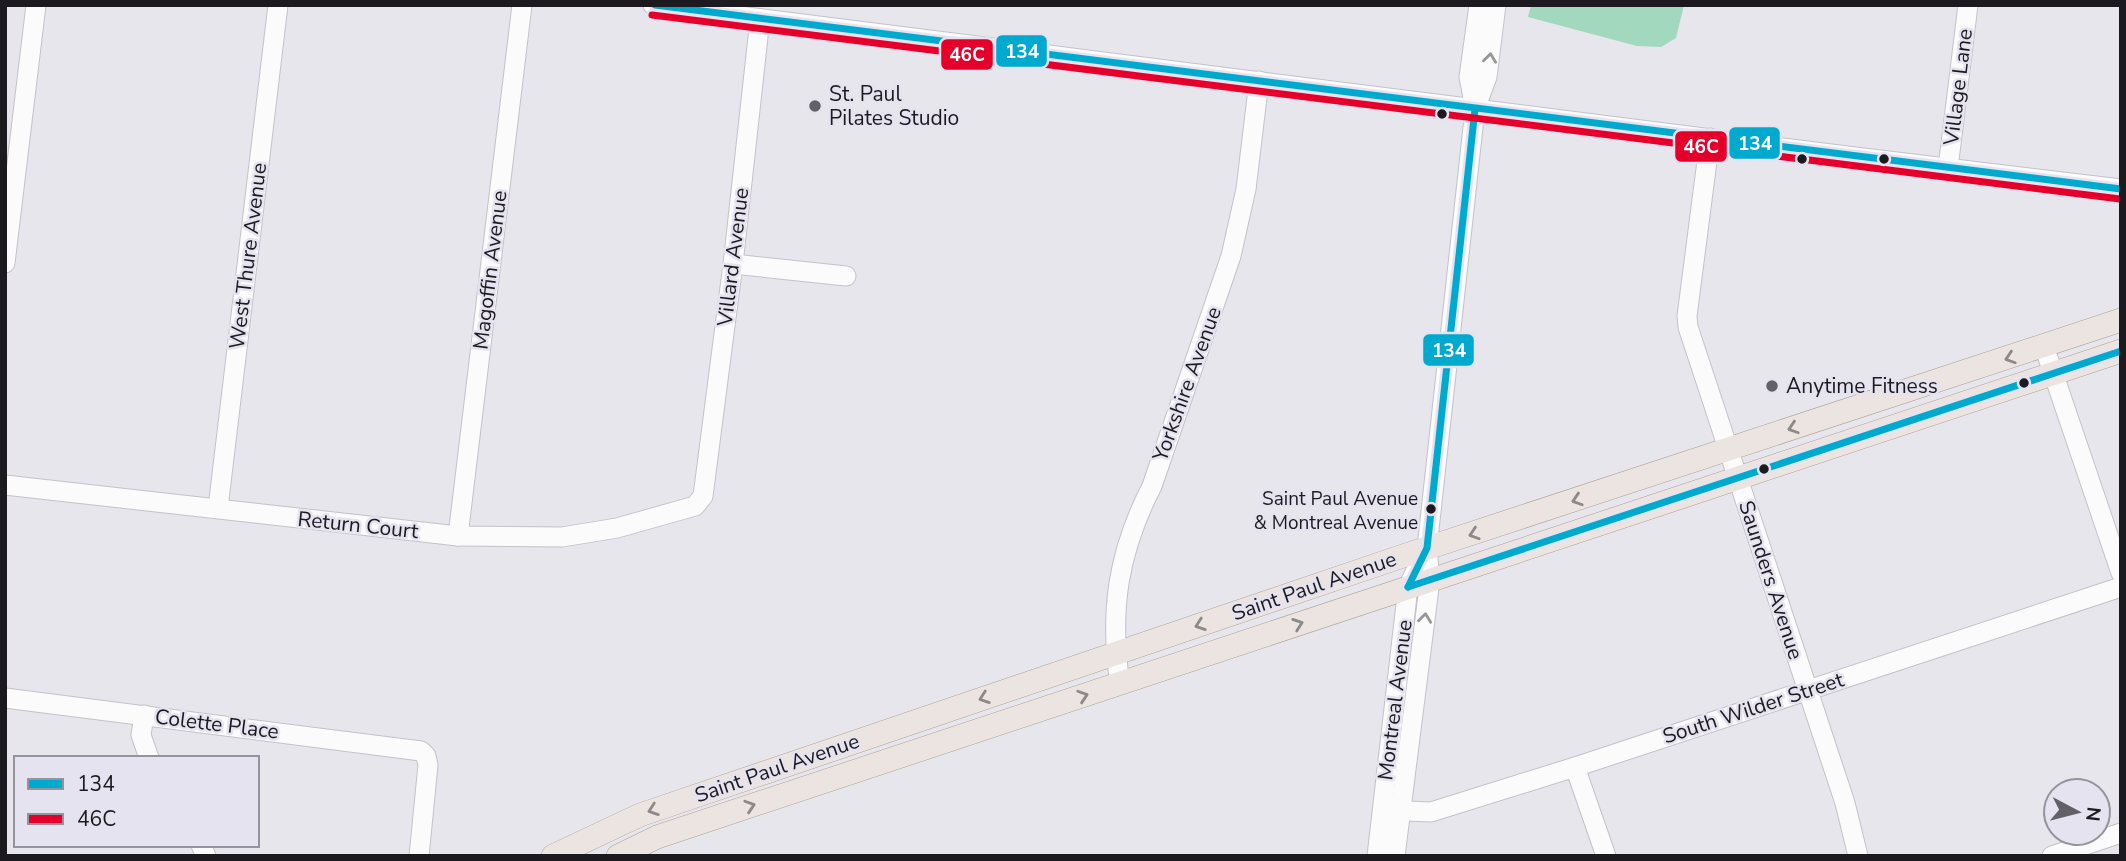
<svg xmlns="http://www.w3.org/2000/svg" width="2126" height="861" viewBox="0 0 2126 861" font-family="'Nunito Sans',sans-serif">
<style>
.green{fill:#a1d8be}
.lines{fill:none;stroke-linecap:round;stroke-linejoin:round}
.minor-casing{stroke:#c3c2c8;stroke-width:21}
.major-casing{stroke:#ada19a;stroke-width:24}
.minor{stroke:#fbfbfc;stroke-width:19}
.major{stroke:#ebe4e0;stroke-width:23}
.bus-1-casing{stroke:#e6e3f0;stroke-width:12}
.bus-2-casing{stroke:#e6e3f0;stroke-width:12}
.bus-1{stroke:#00a9ce;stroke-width:7}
.bus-2{stroke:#e4002b;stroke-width:7}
.oneway{stroke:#979699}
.oneway2{stroke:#8e8989}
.poi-dot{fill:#636167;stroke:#e6e3f0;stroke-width:2.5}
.bus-dot{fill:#1c1a1f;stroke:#e6e3f0;stroke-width:2.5}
.labels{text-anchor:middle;stroke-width:5;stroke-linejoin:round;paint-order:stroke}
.bus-label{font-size:19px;fill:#1c1a1f;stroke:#e6e3f0;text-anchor:end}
.street-label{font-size:21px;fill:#1c1a1f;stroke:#e6e3f0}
.poi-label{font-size:21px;fill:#1c1a1f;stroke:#e6e3f0;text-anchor:start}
.line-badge{stroke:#e6e3f0;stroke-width:2.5}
.badge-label{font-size:19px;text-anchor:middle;font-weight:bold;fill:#fff}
</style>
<rect width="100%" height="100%" fill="#e7e6ed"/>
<!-- green -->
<path class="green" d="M1531,5H1684L1676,38L1661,47L1637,46L1528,17Z"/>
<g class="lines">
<defs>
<g id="minor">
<path d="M653,5L1847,156L2121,189"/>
<path d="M1475,108L1469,77L1479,5"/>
<path d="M1710,138L1687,316L1688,327L1845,803L1858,856"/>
<path d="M1948,168L1968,5"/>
<path d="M5,263L36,5"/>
<path d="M733,264L846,276"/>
<path d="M2044,346L2121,573"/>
<path d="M5,485L458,536L562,537L617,528L695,506L703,496L733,264L760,19"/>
<path d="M218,508L278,5"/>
<path d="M458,536L522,5"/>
<path d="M1120,684C1109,611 1118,552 1152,486L1231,256L1246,189L1259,81"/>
<path d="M5,698L421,751L426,756L428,765L419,856"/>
<path d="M144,715L141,735L149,758"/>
<path d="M1575,767L1606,856"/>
<path d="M1383,810L1431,812L1575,767L2121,587"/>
<path d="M201,845L206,856"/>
<path d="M1377,856L1408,587L1427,548"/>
<path d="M1395,856L1430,580L1427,548L1475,109L1487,77L1496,5"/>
<path d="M2052,856L2121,833"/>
</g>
<g id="major">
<path d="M553,856L640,815L1397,558L2121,320"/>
<path d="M618,856L657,837L2121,351"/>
</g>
</defs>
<!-- minor casing -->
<use href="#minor" class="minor-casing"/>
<!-- major casing -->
<use href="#major" class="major-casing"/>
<!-- minor -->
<use href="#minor" class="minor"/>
<!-- major -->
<use href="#major" class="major"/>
<defs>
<g id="bus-1">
<path d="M655,5L2121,189"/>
<path d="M1408,587L2121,351"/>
<path d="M1408,587L1427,548L1475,109"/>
</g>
<path id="bus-2" d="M652,15L2120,199"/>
</defs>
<!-- bus-1 casing -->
<use href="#bus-1" class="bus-1-casing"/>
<!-- bus-2 casing -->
<use href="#bus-2" class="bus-2-casing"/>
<!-- bus-1 -->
<use href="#bus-1" class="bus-1"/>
<!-- bus-2 -->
<use href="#bus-2" class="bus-2"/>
</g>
<!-- one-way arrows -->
<defs><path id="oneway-chevron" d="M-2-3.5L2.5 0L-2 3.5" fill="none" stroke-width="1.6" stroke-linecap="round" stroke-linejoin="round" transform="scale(1.75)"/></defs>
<g class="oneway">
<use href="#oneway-chevron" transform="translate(1490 58) rotate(-83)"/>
<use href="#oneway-chevron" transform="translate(1425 618) rotate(-83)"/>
</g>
<g class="oneway2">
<use href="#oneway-chevron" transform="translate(2010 358) rotate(162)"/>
<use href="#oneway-chevron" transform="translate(1793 428) rotate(162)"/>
<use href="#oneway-chevron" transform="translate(1577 500) rotate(162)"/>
<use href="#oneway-chevron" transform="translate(1474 534) rotate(162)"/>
<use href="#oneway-chevron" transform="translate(1298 624) rotate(-19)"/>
<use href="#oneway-chevron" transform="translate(1200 625) rotate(161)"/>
<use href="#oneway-chevron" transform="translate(1083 696) rotate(-18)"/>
<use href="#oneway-chevron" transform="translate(984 698) rotate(161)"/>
<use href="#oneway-chevron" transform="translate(750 806) rotate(-18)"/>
<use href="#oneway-chevron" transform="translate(653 810) rotate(161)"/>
</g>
<!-- markers -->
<g class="poi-dot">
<circle cx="815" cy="106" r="7"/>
<circle cx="1772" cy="386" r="7"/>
</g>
<g class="bus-dot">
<circle cx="1442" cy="114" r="6"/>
<circle cx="1802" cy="159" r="6"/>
<circle cx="1884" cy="159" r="6"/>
<circle cx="2024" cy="383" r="6"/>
<circle cx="1764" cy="469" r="6"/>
<circle cx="1431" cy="509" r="6"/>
</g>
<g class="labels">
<!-- bus labels -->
<g class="bus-label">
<text x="1418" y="505">Saint Paul Avenue<tspan x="1418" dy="24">&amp; Montreal Avenue</tspan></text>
</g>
<!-- street labels -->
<g class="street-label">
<text transform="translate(1958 87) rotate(-83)" y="7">Village Lane</text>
<text transform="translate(248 256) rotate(-83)" y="7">West Thure Avenue</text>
<text transform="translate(733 257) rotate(-83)" y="7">Villard Avenue</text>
<text transform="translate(490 270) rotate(-83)" y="7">Magoffin Avenue</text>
<text transform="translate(1187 384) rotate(-70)" y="7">Yorkshire Avenue</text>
<text transform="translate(358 525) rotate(6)" y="7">Return Court</text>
<text transform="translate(1771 580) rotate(72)" y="7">Saunders Avenue</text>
<text transform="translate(1314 586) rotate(-19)" y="7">Saint Paul Avenue</text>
<text transform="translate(1395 700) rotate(-83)" y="7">Montreal Avenue</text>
<text transform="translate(1753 708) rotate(-18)" y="7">South Wilder Street</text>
<text transform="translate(217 724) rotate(7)" y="7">Colette Place</text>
<text transform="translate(777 768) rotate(-19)" y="7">Saint Paul Avenue</text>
</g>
<!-- poi labels -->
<g class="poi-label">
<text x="829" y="101">St. Paul<tspan x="829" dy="24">Pilates Studio</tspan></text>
<text x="1786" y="393">Anytime Fitness</text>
</g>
</g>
<g class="line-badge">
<rect x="995" y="34" width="53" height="34" rx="7" fill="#00a9ce"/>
<rect x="940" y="38" width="54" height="33" rx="7" fill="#e4002b"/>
<rect x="1728" y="126" width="53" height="34" rx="7" fill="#00a9ce"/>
<rect x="1674" y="130" width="54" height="33" rx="7" fill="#e4002b"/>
<rect x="1422" y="333" width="53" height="34" rx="7" fill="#00a9ce"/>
</g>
<g class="badge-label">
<text x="1022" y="58">134</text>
<text x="967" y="61">46C</text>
<text x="1755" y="150">134</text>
<text x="1701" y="153">46C</text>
<text x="1449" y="357">134</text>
</g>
<!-- border -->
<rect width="2126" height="861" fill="none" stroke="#1c1a1f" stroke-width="14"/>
<!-- legend -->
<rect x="14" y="756" width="245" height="91" fill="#e6e3f0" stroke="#95939c" stroke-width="2"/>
<rect x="28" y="779" width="35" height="10" fill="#00a9ce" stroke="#95939c" stroke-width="2"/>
<text x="77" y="791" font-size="21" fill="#1c1a1f">134</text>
<rect x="28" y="814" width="35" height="10" fill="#e4002b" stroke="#95939c" stroke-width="2"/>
<text x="77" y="826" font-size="21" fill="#1c1a1f">46C</text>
<!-- north arrow -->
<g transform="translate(2077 812) rotate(97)"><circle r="33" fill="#e6e3f0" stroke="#95939c" stroke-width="2"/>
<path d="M0-5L12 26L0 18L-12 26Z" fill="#636167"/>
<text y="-10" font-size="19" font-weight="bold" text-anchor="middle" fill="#1c1a1f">N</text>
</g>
</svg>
